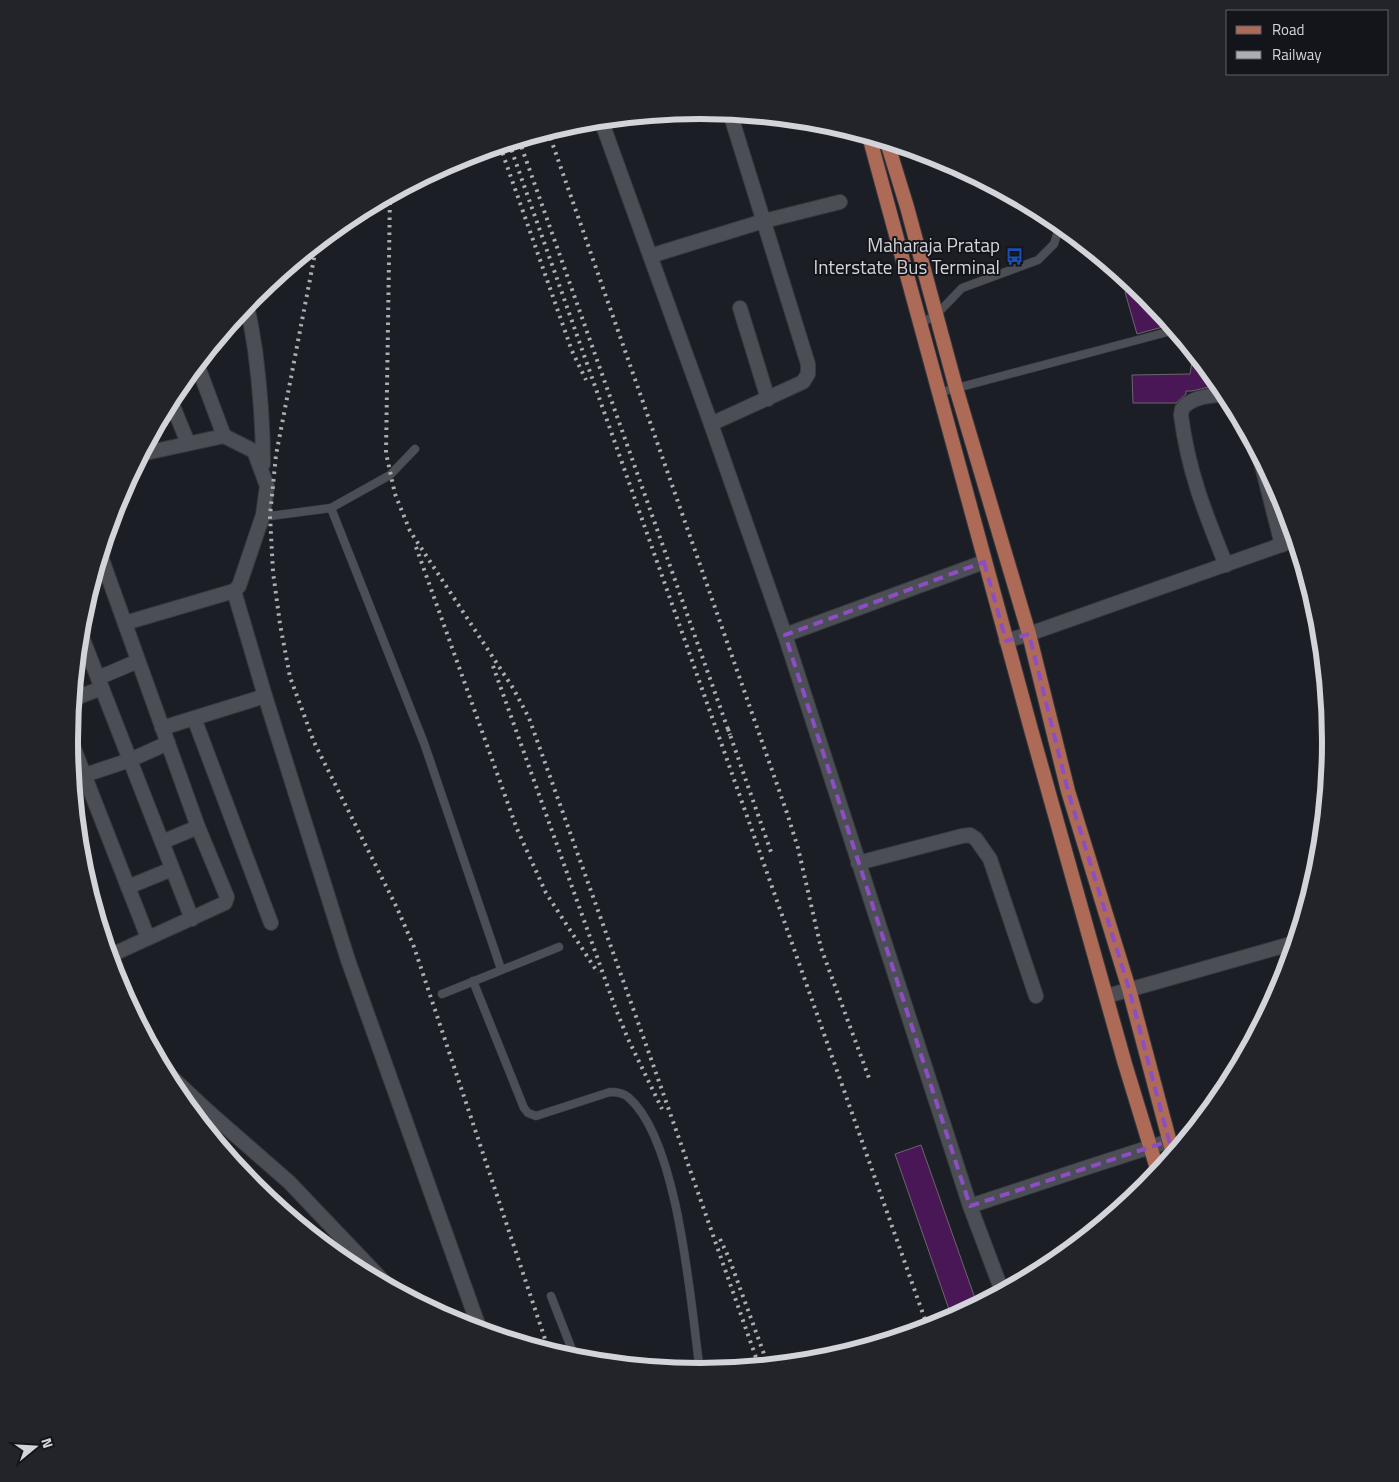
<svg xmlns="http://www.w3.org/2000/svg" width="1399" height="1482" viewBox="0 0 1399 1482" font-family="'Titillium Web',sans-serif">
<style>
.building{fill:#491656;stroke:#6b666d}
.lines{fill:none;stroke-linecap:round;stroke-linejoin:round}
.service-casing{stroke:#38393f;stroke-width:9}
.minor-casing{stroke:#38393f;stroke-width:16}
.primary-casing{stroke:#38393f;stroke-width:16}
.service{stroke:#4c4e56;stroke-width:8}
.minor{stroke:#4c4e56;stroke-width:14}
.primary{stroke:#ad6b57;stroke-width:14}
.rail{stroke:#adaeb3;stroke-width:4;stroke-dasharray:2.5 5;stroke-linecap:butt}
.marked{fill:none;stroke:#8d4ec4;stroke-width:4;stroke-dasharray:10 6;stroke-linejoin:round}
.labels{text-anchor:middle;stroke-width:4;stroke-linejoin:round;paint-order:stroke}
.poi-label{font-size:19px;fill:#d3d4d9;stroke:#13151b;text-anchor:end}
.rim{fill:none;stroke:#d3d4d9;stroke-width:6}
</style>
<rect width="100%" height="100%" fill="#1c1e25"/>
<!-- building -->
<g class="building">
<path d="M1138,289L1146,295L1170,325L1137,334L1125,292Z"/>
<path d="M1192,362L1202,363L1211,374L1209,387L1192,391H1186V394L1176,403H1133L1132,375L1190,374Z"/>
<path d="M921,1145L977,1304L952,1318L895,1154Z"/>
</g>
<g class="lines">
<defs>
<g id="service">
<path d="M919,324L936,315L962,288L1038,260L1054,244L1060,225"/>
<path d="M938,393L1175,330"/>
<path d="M331,508L424,743L501,969"/>
<path d="M263,515L270,516L331,508L390,475L415,449"/>
<path d="M473,981L524,1108L528,1113L536,1116L610,1092C616,1092 623,1093 628,1097C679,1140 691,1306 700,1372"/>
<path d="M442,994L559,947"/>
<path d="M551,1296L576,1360"/>
</g>
<g id="minor">
<path d="M601,120L711,424L785,635L970,1206L1002,1291"/>
<path d="M650,256L764,221L840,202"/>
<path d="M246,304C251,319 252,334 255,349C260,388 263,425 263,464"/>
<path d="M740,308L768,399"/>
<path d="M1226,394C1211,396 1192,396 1182,409L1181,415C1188,471 1205,513 1226,565"/>
<path d="M170,399L188,443"/>
<path d="M711,424L803,382L808,374V364L730,113"/>
<path d="M141,454L224,436L197,364"/>
<path d="M1260,458L1282,545"/>
<path d="M100,554L198,827L227,897L225,903L109,956"/>
<path d="M94,575L106,571"/>
<path d="M125,623L234,591L239,586L263,515L267,486L254,451L224,436"/>
<path d="M80,632L192,919"/>
<path d="M785,635L984,562"/>
<path d="M1006,641L1029,634L1295,540"/>
<path d="M98,678L138,661"/>
<path d="M265,696L348,960L480,1330"/>
<path d="M73,699L102,688"/>
<path d="M194,718L271,923"/>
<path d="M162,728L265,696L234,591"/>
<path d="M69,736L148,938"/>
<path d="M85,775L130,760L168,743"/>
<path d="M162,842L198,827"/>
<path d="M858,863L962,836L970,835L976,839L990,859L1036,996"/>
<path d="M128,887L172,869"/>
<path d="M1107,996L1294,943"/>
<path d="M162,1068L210,1113L289,1182L388,1286"/>
<path d="M208,1131L210,1113"/>
<path d="M970,1206L1082,1169L1169,1141"/>
<path d="M341,1259L354,1252"/>
</g>
<g id="primary">
<path d="M869,136L1032,733L1125,1064L1158,1172"/>
<path d="M887,142L907,207L956,388L1029,634L1068,791L1129,989L1173,1154"/>
</g>
</defs>
<!-- service casing -->
<use href="#service" class="service-casing"/>
<!-- minor casing -->
<use href="#minor" class="minor-casing"/>
<!-- primary casing -->
<use href="#primary" class="primary-casing"/>
<!-- service -->
<use href="#service" class="service"/>
<!-- minor -->
<use href="#minor" class="minor"/>
<!-- primary -->
<use href="#primary" class="primary"/>
<!-- rail -->
<g class="rail">
<path d="M548,131L787,813L798,848L821,948L869,1078"/>
<path d="M519,140L730,735"/>
<path d="M509,143L928,1328"/>
<path d="M500,146L572,351L586,380"/>
<path d="M390,195L386,453L395,494L410,531L513,688L529,718L644,1039L759,1366"/>
<path d="M317,243L276,455L270,516L273,572L280,624L290,677L314,742L397,908L414,947L549,1351"/>
<path d="M416,547L517,829L546,893L598,973"/>
<path d="M493,666L615,1007L628,1039L662,1109"/>
<path d="M728,729L771,852"/>
<path d="M720,1239L729,1258L768,1365"/>
</g>
</g>
<!-- marked area -->
<path class="marked" d="M984,562L1006,641L1029,634L1068,791L1129,989L1169,1141L970,1206L785,635Z"/>
<!-- icons -->
<defs>
<symbol id="bus-bare" viewBox="-9 -9 18 18"><path d="M-5-6H5V4H4V6H2V4H-2V6H-4V4H-5ZM-3.5-4V0h7V-4ZM-3.5 1.2v1.5H-2V1.2ZM2 1.2v1.5H3.5V1.2Z" fill="#1a4fb4" stroke="#13151b" stroke-width="2.5" paint-order="stroke"/></symbol>
</defs>
<g fill-rule="evenodd">
<use href="#bus-bare" x="1002" y="244" width="25" height="25"/>
</g>
<g class="labels">
<!-- poi labels -->
<g class="poi-label">
<text x="1000" y="252">Maharaja Pratap<tspan x="1000" dy="22">Interstate Bus Terminal</tspan></text>
</g>
</g>
<!-- crop -->
<path d="M0 0H1399V1482H0ZM78 741a622 622 0 1 1 1244 0a622 622 0 1 1-1244 0Z" fill="#22242a" fill-rule="evenodd"/>
<path class="rim" d="M78 741a622 622 0 1 1 1244 0a622 622 0 1 1-1244 0Z"/>
<!-- legend -->
<rect x="1226" y="10" width="162" height="65" fill="#13151b" stroke="#606167"/>
<rect x="1236" y="26" width="25" height="8" fill="#ad6b57" stroke="#606167"/>
<text x="1272" y="35" font-size="15" fill="#d3d4d9">Road</text>
<rect x="1236" y="51" width="25" height="8" fill="#adaeb3" stroke="#606167"/>
<text x="1272" y="60" font-size="15" fill="#d3d4d9">Railway</text>
<!-- north arrow -->
<g transform="translate(35 1447) rotate(72)" stroke="#13151b" stroke-width="4" paint-order="stroke">
<path d="M0-4L9 19L0 12L-9 19Z" fill="#d3d4d9"/>
<text y="-8" font-size="14" font-weight="bold" text-anchor="middle" fill="#d3d4d9">N</text>
</g>
</svg>
